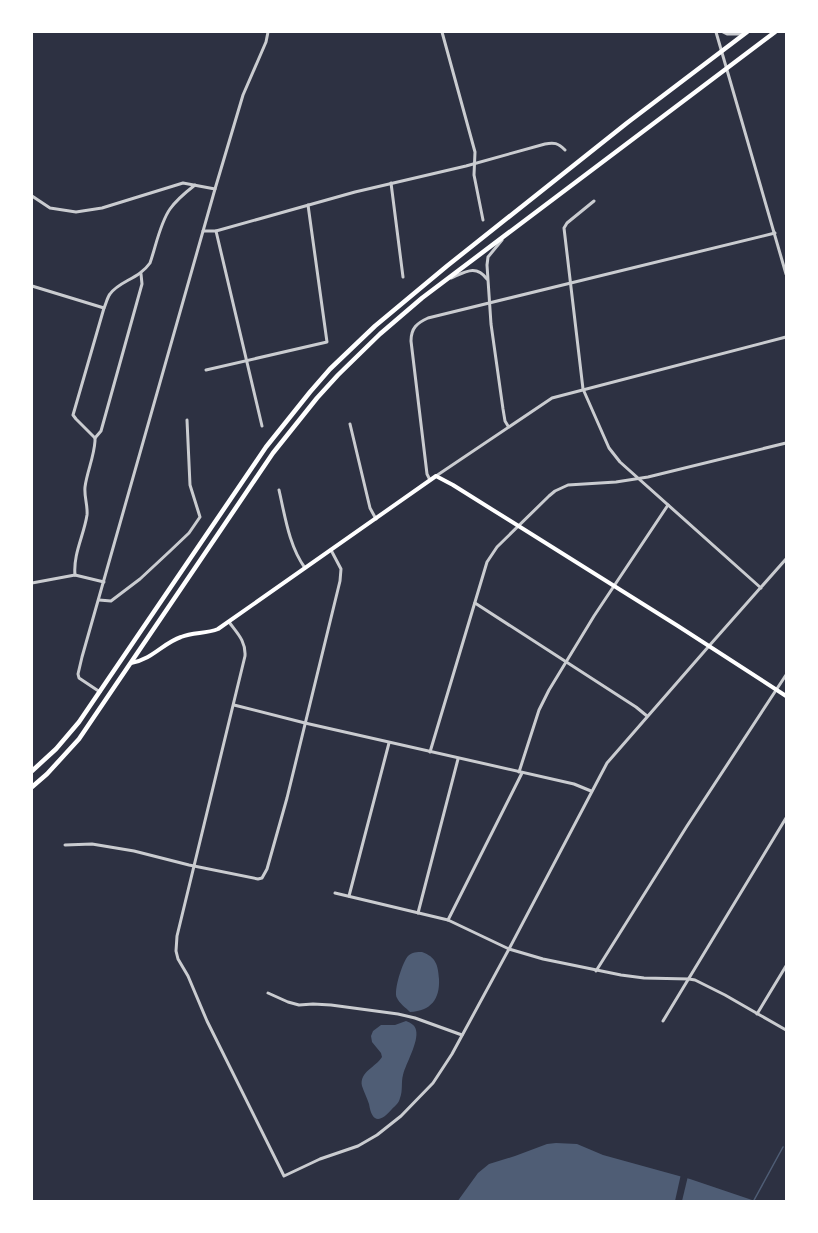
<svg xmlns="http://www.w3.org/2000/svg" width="818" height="1233" viewBox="0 0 818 1233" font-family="Quicksand,sans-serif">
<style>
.water{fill:#4f5d75}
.pier{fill:#2d3142}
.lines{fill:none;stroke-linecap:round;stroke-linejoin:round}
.stream{stroke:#4f5d75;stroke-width:1.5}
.minor{stroke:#caccd0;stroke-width:3}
.tertiary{stroke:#caccd0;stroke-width:3}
.secondary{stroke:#fff;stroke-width:4}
.primary{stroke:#fff;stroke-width:4.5}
</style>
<rect width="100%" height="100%" fill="#2d3142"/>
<!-- water -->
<g class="water">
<path d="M422,952C436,957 438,965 439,979C440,999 431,1011 410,1012C406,1008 399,1003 397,998C393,991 403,961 408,956C412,952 417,952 422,952Z"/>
<path d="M406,1021C411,1023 415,1025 416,1030C419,1042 406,1063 403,1075C401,1082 403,1091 400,1098C399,1103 395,1106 392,1109C380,1123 372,1123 369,1104C367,1098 364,1092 362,1086C359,1072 376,1067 382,1057L381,1053L372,1042L371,1036L373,1031L381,1025H395Z"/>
<path d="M556,1143L577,1144L603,1155L690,1179L755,1201L457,1202L478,1173L489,1164L515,1156L547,1144Z"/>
</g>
<!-- pier -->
<path class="pier" d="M681,1174L688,1176L682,1201H675Z"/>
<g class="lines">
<!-- stream -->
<path class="stream" d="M753,1202L783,1147"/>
<!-- minor -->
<g class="minor">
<path d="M442,32L475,152L474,175L483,220"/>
<path d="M391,183L403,277"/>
<path d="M32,196L50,208L76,212L102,208L183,183L215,189"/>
<path d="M594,201L567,223L564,228L583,389L609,448L620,462L761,588"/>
<path d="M203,231H216L355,192L466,166L545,144C554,142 558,143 565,150"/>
<path d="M216,231L262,426"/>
<path d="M502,240L488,257L487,265L491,324L503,409L505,421L508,426"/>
<path d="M451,278C465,272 476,264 487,279"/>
<path d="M32,286L104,308"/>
<path d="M206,370L327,342L308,205"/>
<path d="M350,424L370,508L376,519"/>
<path d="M95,438L101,431L142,284L141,274"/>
<path d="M430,480L427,474L411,341C411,328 417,323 428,318L775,233"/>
<path d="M279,490C285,516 289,546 305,568"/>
<path d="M75,575C73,554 84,535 87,515C88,506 84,497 85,487C87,472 94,457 95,441V438L76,419L73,415L104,308C106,304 107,298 110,294C119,281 139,279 150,263C156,246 160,223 170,209C177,199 186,192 195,185"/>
<path d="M32,583L75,575L104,582"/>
<path d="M99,600L111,601L140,579L169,552L189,533L200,517L190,485L187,420"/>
<path d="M475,603L636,707L647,716"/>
<path d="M229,622C237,633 246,641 245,656L177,936L176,951L178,959L188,976L207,1021L284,1176L320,1159L358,1146L377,1135L401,1116L433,1083L452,1054L509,949L607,763L709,646"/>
<path d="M100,692L79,678L78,674L82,657L215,189L243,95L266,42L268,32"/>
<path d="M234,705L305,723L574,784L591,791"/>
<path d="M430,752L487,562L497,547L549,496L555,491L568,485L616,482L648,477L786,443"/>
<path d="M519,772L539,710L549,690L594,616L668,505"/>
<path d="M65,845L92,844L134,851L189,865L258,879L262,878L267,869L287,798L340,581L341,569L331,550"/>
<path d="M335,893L448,920L509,949L543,959L621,975L644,978L689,979L695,980L725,995L786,1030"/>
<path d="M349,896L389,743"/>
<path d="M418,913L458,759"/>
<path d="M448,920L522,773"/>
<path d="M596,971L687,826L786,675"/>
<path d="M268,993L288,1002L299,1005L313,1004L331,1005L398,1014L415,1018L462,1035"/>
<path d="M757,1014L786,966"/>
<path d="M663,1021L786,818"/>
</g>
<!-- tertiary -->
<g class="tertiary">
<path d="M716,32L786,274"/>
<path d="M723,32L727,34H742"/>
<path d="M436,476L552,398L786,337"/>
<path d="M709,646L786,559"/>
</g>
<!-- secondary -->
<path class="secondary" d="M131,663C153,659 163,643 181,637C193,632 206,634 218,629L436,476L453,485L678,626L786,696"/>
<!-- primary -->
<g class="primary">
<path d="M32,771L56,749L79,722L266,447L310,392L330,369L375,326L447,266L627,123L747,32"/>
<path d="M32,787L47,774L79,739L273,453L317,398L338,375L380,334L422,298L775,32"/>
</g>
</g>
<!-- border -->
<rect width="818" height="1233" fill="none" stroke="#ffffff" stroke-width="66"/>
</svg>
